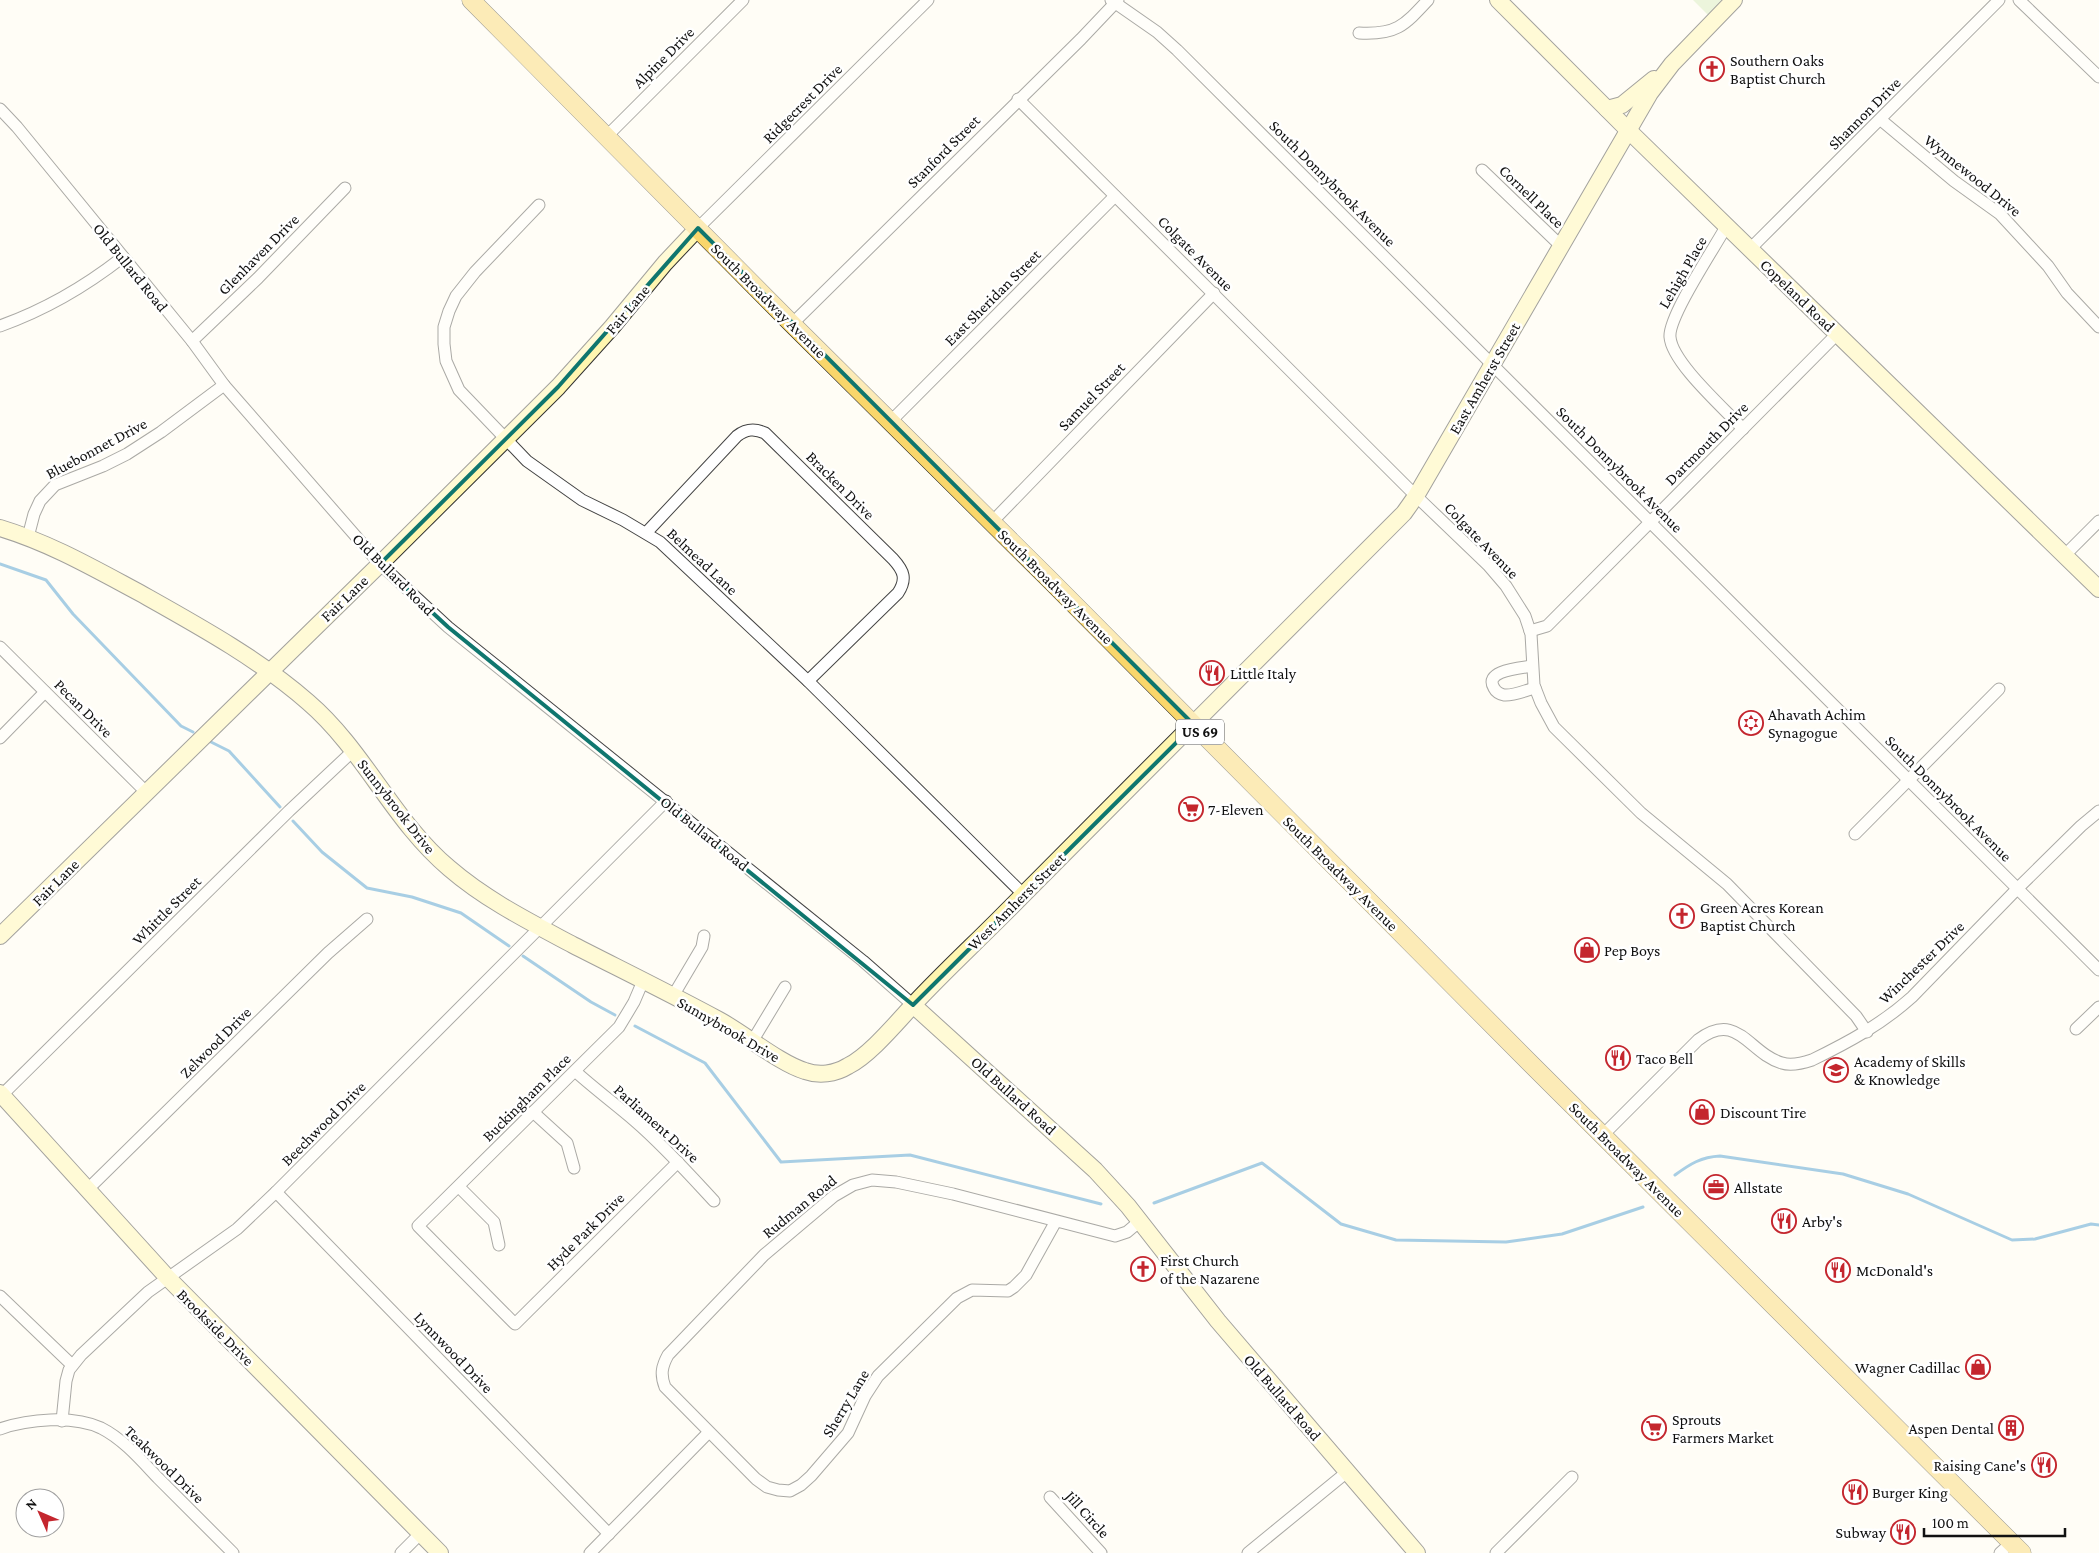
<svg xmlns="http://www.w3.org/2000/svg" width="2099" height="1553" viewBox="0 0 2099 1553" font-family="'Crimson Pro',serif">
<style>
.park{fill:#d5ebbd}
.lines{fill:none;stroke-linecap:round;stroke-linejoin:round}
.stream{stroke:#3f96cf;stroke-width:3}
.street-casing{stroke:#444;stroke-width:13}
.secondary-casing{stroke:#333;stroke-width:18}
.primary-casing{stroke:#222;stroke-width:19}
.street{stroke:#fff;stroke-width:11}
.secondary{stroke:#fff6b0;stroke-width:16}
.primary{stroke:#f9d66b;stroke-width:18}
.marked{fill:none;stroke:#0f766e;stroke-width:4;stroke-linejoin:round}
.labels{text-anchor:middle;stroke-width:5;stroke-linejoin:round;paint-order:stroke}
.shield{fill:#fff;stroke:#585858;stroke-width:1}
.shield-label{font-size:15px;font-weight:bold;fill:#111}
.street-label{font-size:16px;fill:#111;stroke:#fff}
.poi-label{font-size:16px;fill:#111;stroke:#fff;text-anchor:start}
</style>
<rect width="100%" height="100%" fill="#fffdf5"/>
<!-- park -->
<path class="park" d="M1693,0H1723L1708,15Z"/>
<g class="lines">
<!-- stream -->
<g class="stream">
<path d="M0,564L46,580L73,614L181,726L193,732"/>
<path d="M209,741L229,751L280,807"/>
<path d="M293,821L322,852L367,888L412,897L461,913L509,946"/>
<path d="M523,956L591,1002L615,1015"/>
<path d="M635,1026L705,1063L781,1162L910,1155L1101,1204"/>
<path d="M1675,1175C1690,1164 1701,1157 1720,1156L1843,1174L1908,1194L2012,1240L2035,1239L2091,1224L2099,1225"/>
<path d="M1154,1203L1262,1163L1341,1224L1396,1240L1506,1242L1562,1234L1643,1207"/>
</g>
<defs>
<g id="street">
<path d="M1111,0L1157,32L1177,50L2099,970"/>
<path d="M2019,0L2099,77"/>
<path d="M1359,33C1396,35 1404,26 1428,0"/>
<path d="M1018,99L1416,496L1488,565L1506,586L1525,616L1531,634L1534,685L1541,703L1554,727L1641,813L1727,884L1856,1016L1867,1032"/>
<path d="M0,109L17,127L192,341L224,385L380,564L448,627L863,961L913,1005"/>
<path d="M1881,120L1954,181L2000,214L2048,266L2067,293L2099,327"/>
<path d="M607,136L743,0"/>
<path d="M1482,170L1560,245"/>
<path d="M539,205L475,272L456,296L449,311L444,327V344L446,361L459,390L527,461L582,500L623,520L660,542L808,681L1023,894"/>
<path d="M1727,225C1715,247 1668,317 1670,337C1672,363 1725,409 1743,429"/>
<path d="M698,228L928,0"/>
<path d="M1751,248L1999,0"/>
<path d="M792,324L1081,39L1118,0"/>
<path d="M0,326C45,310 86,286 123,257"/>
<path d="M192,341L258,278L345,188"/>
<path d="M891,421L1115,196"/>
<path d="M992,522L1214,293"/>
<path d="M646,533L737,436C746,429 754,428 765,433L893,559C904,571 907,579 898,593L808,681"/>
<path d="M28,537L34,514L40,501L55,485L103,466L127,454L161,432L224,385"/>
<path d="M2065,555L2099,521"/>
<path d="M1530,631L1547,626L1838,333"/>
<path d="M0,647L146,792"/>
<path d="M1532,666C1522,668 1483,670 1494,688C1496,692 1500,694 1504,695C1514,696 1526,690 1535,688"/>
<path d="M0,738L45,692"/>
<path d="M1855,834L1999,689"/>
<path d="M643,981L634,1002L619,1027L418,1226L515,1324L678,1162"/>
<path d="M673,996L702,947L704,936"/>
<path d="M2076,1029L2099,1007"/>
<path d="M753,1040L785,987"/>
<path d="M576,1072C595,1089 615,1104 635,1121C664,1146 689,1174 714,1201"/>
<path d="M2,1095L289,811L354,750"/>
<path d="M533,1112L567,1143L574,1168"/>
<path d="M1603,1135L1698,1040C1738,1010 1748,1053 1782,1063C1791,1066 1803,1063 1812,1060C1849,1042 1882,1024 1912,997L2017,889L2081,826L2099,811"/>
<path d="M459,1187L494,1222L499,1245"/>
<path d="M87,1190L328,953L367,919"/>
<path d="M276,1192L609,1534"/>
<path d="M1056,1221L1026,1275L1014,1287L1008,1291L972,1290L957,1298L878,1376L865,1396L848,1433L811,1476L801,1485L790,1491L778,1490L767,1487L756,1479L665,1387C660,1374 662,1366 668,1355L764,1255L834,1196L853,1185L872,1180L896,1182L953,1194L1115,1236L1127,1232L1140,1221"/>
<path d="M0,1296L72,1365"/>
<path d="M62,1421L66,1381L69,1370L81,1355L148,1292L237,1229L276,1192L666,801"/>
<path d="M0,1429C28,1419 73,1415 101,1428C123,1439 141,1460 158,1478C183,1503 208,1528 233,1553"/>
<path d="M1050,1497L1101,1553"/>
<path d="M401,1553L421,1533"/>
<path d="M590,1553L708,1433"/>
<path d="M1248,1553L1347,1472"/>
<path d="M1496,1553L1572,1477"/>
<path d="M2000,1553L2011,1543"/>
</g>
<g id="secondary">
<path d="M1498,0L1628,130L2099,589"/>
<path d="M1607,109L1622,105L1654,79"/>
<path d="M0,528C50,543 95,569 140,593C197,625 259,659 308,702C364,750 393,821 449,868C486,900 530,922 573,945C622,970 671,994 719,1020C745,1034 779,1063 805,1071C819,1076 835,1074 848,1066C870,1055 897,1022 914,1004C941,975 970,948 998,920C1133,784 1268,649 1404,513L1416,496L1650,93L1672,64L1734,0"/>
<path d="M0,936L380,564L558,387L612,327L665,263L698,228"/>
<path d="M913,1005L1095,1170L1128,1206L1218,1321L1417,1553"/>
<path d="M0,1093L167,1277L440,1553"/>
</g>
<path id="primary" d="M471,0L792,324L1050,580L1531,1064L2022,1553"/>
</defs>
<!-- street casing -->
<use href="#street" class="street-casing"/>
<!-- secondary casing -->
<use href="#secondary" class="secondary-casing"/>
<!-- primary casing -->
<use href="#primary" class="primary-casing"/>
<!-- street -->
<use href="#street" class="street"/>
<!-- secondary -->
<use href="#secondary" class="secondary"/>
<!-- primary -->
<use href="#primary" class="primary"/>
</g>
<!-- marked area -->
<path d="M0 0H2099V1553H0ZM698,228L1194,725L913,1005L448,627L380,564L558,387Z" fill="#fffdf5" fill-opacity=".55" fill-rule="evenodd"/>
<path class="marked" d="M698,228L1194,725L913,1005L448,627L380,564L558,387Z"/>
<!-- icons -->
<defs>
<symbol id="church-ring" viewBox="-11 -11 22 22"><circle r="9.5" fill="#fff" stroke="#c4262e" stroke-width="1.5"/><path d="M-1.2-6h2.4v3.5h3.3v2.4h-3.3V6h-2.4V-.1h-3.3v-2.4h3.3Z" fill="#c4262e"/></symbol>
<symbol id="restaurant-ring" viewBox="-11 -11 22 22"><circle r="9.5" fill="#fff" stroke="#c4262e" stroke-width="1.5"/><path d="M-5-6h1v4h1v-4h1v4h1v-4h1v5L-1.5 .5V6h-2V.5L-5-1ZM5-6V6H3V1.5H1.5Q1.5-4 5-6Z" fill="#c4262e"/></symbol>
<symbol id="synagogue-ring" viewBox="-11 -11 22 22"><circle r="9.5" fill="#fff" stroke="#c4262e" stroke-width="1.5"/><path d="M0-6.5L5.6 3.2H-5.6ZM0 6.5L5.6-3.2H-5.6Z" fill="#c4262e"/></symbol>
<symbol id="supermarket-ring" viewBox="-11 -11 22 22"><circle r="9.5" fill="#fff" stroke="#c4262e" stroke-width="1.5"/><path d="M-6-5.5h2.5l.6 2H6L4.5 2H-2.5L-4.4-4H-6ZM-1.5 3.2a1.3 1.3 0 1 0 .1 0ZM3 3.2a1.3 1.3 0 1 0 .1 0Z" fill="#c4262e"/></symbol>
<symbol id="shop-ring" viewBox="-11 -11 22 22"><circle r="9.5" fill="#fff" stroke="#c4262e" stroke-width="1.5"/><path d="M-5-2.5h2.3a2.7 3.5 0 0 1 5.4 0H5L5.5 6h-11ZM-1.5-2.5h3a1.5 2.3 0 0 0-3 0Z" fill="#c4262e"/></symbol>
<symbol id="school-ring" viewBox="-11 -11 22 22"><circle r="9.5" fill="#fff" stroke="#c4262e" stroke-width="1.5"/><path d="M0-5L7-2L0 1L-7-2ZM-4 1L0 2.5L4 1V4Q0 6-4 4Z" fill="#c4262e"/></symbol>
<symbol id="office-ring" viewBox="-11 -11 22 22"><circle r="9.5" fill="#fff" stroke="#c4262e" stroke-width="1.5"/><path d="M-6-3h4V-5.5h4V-3h4V5H-6ZM-1-4.5V-3h2v-1.5ZM-6 0V1H6V0Z" fill="#c4262e"/></symbol>
<symbol id="building-ring" viewBox="-11 -11 22 22"><circle r="9.5" fill="#fff" stroke="#c4262e" stroke-width="1.5"/><path d="M-4-6H4V6H1V3H-1V6H-4ZM-2.5-4.3h1.7v1.8h-1.7ZM.8-4.3h1.7v1.8H.8ZM-2.5-1h1.7V.8h-1.7ZM.8-1h1.7V.8H.8Z" fill="#c4262e"/></symbol>
</defs>
<g fill-rule="evenodd">
<use href="#church-ring" x="1698" y="55" width="28" height="28"/>
<use href="#restaurant-ring" x="1198" y="659" width="28" height="28"/>
<use href="#synagogue-ring" x="1737" y="709" width="28" height="28"/>
<use href="#supermarket-ring" x="1177" y="795" width="28" height="28"/>
<use href="#church-ring" x="1668" y="902" width="28" height="28"/>
<use href="#shop-ring" x="1573" y="936" width="28" height="28"/>
<use href="#restaurant-ring" x="1604" y="1044" width="28" height="28"/>
<use href="#school-ring" x="1822" y="1056" width="28" height="28"/>
<use href="#shop-ring" x="1688" y="1098" width="28" height="28"/>
<use href="#office-ring" x="1702" y="1173" width="28" height="28"/>
<use href="#restaurant-ring" x="1770" y="1207" width="28" height="28"/>
<use href="#church-ring" x="1129" y="1255" width="28" height="28"/>
<use href="#restaurant-ring" x="1824" y="1256" width="28" height="28"/>
<use href="#shop-ring" x="1964" y="1353" width="28" height="28"/>
<use href="#supermarket-ring" x="1640" y="1414" width="28" height="28"/>
<use href="#building-ring" x="1997" y="1414" width="28" height="28"/>
<use href="#restaurant-ring" x="2030" y="1451" width="28" height="28"/>
<use href="#restaurant-ring" x="1841" y="1478" width="28" height="28"/>
<use href="#restaurant-ring" x="1889" y="1518" width="28" height="28"/>
</g>
<g class="labels">
<!-- shield labels -->
<rect class="shield" x="1176" y="719.5" width="48" height="25" rx="4"/>
<g class="shield-label">
<text x="1200" y="737">US 69</text>
</g>
<!-- street labels -->
<g class="street-label">
<text transform="translate(663 57) rotate(-45)" y="6">Alpine Drive</text>
<text transform="translate(802 103) rotate(-45)" y="6">Ridgecrest Drive</text>
<text transform="translate(1864 113) rotate(-45)" y="6">Shannon Drive</text>
<text transform="translate(943 151) rotate(-45)" y="6">Stanford Street</text>
<text transform="translate(1973 175) rotate(39)" y="6">Wynnewood Drive</text>
<text transform="translate(1333 183) rotate(45)" y="6">South Donnybrook Avenue</text>
<text transform="translate(1532 196) rotate(44)" y="6">Cornell Place</text>
<text transform="translate(1196 253) rotate(45)" y="6">Colgate Avenue</text>
<text transform="translate(258 254) rotate(-45)" y="6">Glenhaven Drive</text>
<text transform="translate(131 267) rotate(51)" y="6">Old Bullard Road</text>
<text transform="translate(1682 272) rotate(-60)" y="6">Lehigh Place</text>
<text transform="translate(1798 295) rotate(44)" y="6">Copeland Road</text>
<text transform="translate(992 297) rotate(-45)" y="6">East Sheridan Street</text>
<text transform="translate(769 300) rotate(45)" y="6">South Broadway Avenue</text>
<text transform="translate(627 309) rotate(-50)" y="6">Fair Lane</text>
<text transform="translate(1484 378) rotate(-60)" y="6">East Amherst Street</text>
<text transform="translate(1091 396) rotate(-46)" y="6">Samuel Street</text>
<text transform="translate(1706 443) rotate(-45)" y="6">Dartmouth Drive</text>
<text transform="translate(96 448) rotate(-28)" y="6">Bluebonnet Drive</text>
<text transform="translate(1620 469) rotate(45)" y="6">South Donnybrook Avenue</text>
<text transform="translate(841 485) rotate(45)" y="6">Bracken Drive</text>
<text transform="translate(1482 540) rotate(46)" y="6">Colgate Avenue</text>
<text transform="translate(703 561) rotate(43)" y="6">Belmead Lane</text>
<text transform="translate(394 574) rotate(45)" y="6">Old Bullard Road</text>
<text transform="translate(1056 586) rotate(45)" y="6">South Broadway Avenue</text>
<text transform="translate(344 598) rotate(-44)" y="6">Fair Lane</text>
<text transform="translate(84 708) rotate(45)" y="6">Pecan Drive</text>
<text transform="translate(1949 798) rotate(45)" y="6">South Donnybrook Avenue</text>
<text transform="translate(397 806) rotate(52)" y="6">Sunnybrook Drive</text>
<text transform="translate(705 833) rotate(39)" y="6">Old Bullard Road</text>
<text transform="translate(1341 873) rotate(45)" y="6">South Broadway Avenue</text>
<text transform="translate(55 882) rotate(-45)" y="6">Fair Lane</text>
<text transform="translate(1016 901) rotate(-45)" y="6">West Amherst Street</text>
<text transform="translate(166 910) rotate(-45)" y="6">Whittle Street</text>
<text transform="translate(1921 962) rotate(-44)" y="6">Winchester Drive</text>
<text transform="translate(729 1029) rotate(30)" y="6">Sunnybrook Drive</text>
<text transform="translate(215 1042) rotate(-45)" y="6">Zelwood Drive</text>
<text transform="translate(1014 1095) rotate(42)" y="6">Old Bullard Road</text>
<text transform="translate(526 1097) rotate(-45)" y="6">Buckingham Place</text>
<text transform="translate(323 1123) rotate(-45)" y="6">Beechwood Drive</text>
<text transform="translate(657 1123) rotate(42)" y="6">Parliament Drive</text>
<text transform="translate(1627 1159) rotate(45)" y="6">South Broadway Avenue</text>
<text transform="translate(799 1206) rotate(-39)" y="6">Rudman Road</text>
<text transform="translate(585 1231) rotate(-45)" y="6">Hyde Park Drive</text>
<text transform="translate(216 1327) rotate(45)" y="6">Brookside Drive</text>
<text transform="translate(454 1352) rotate(46)" y="6">Lynnwood Drive</text>
<text transform="translate(1283 1397) rotate(49)" y="6">Old Bullard Road</text>
<text transform="translate(845 1403) rotate(-59)" y="6">Sherry Lane</text>
<text transform="translate(165 1464) rotate(44)" y="6">Teakwood Drive</text>
<text transform="translate(1088 1514) rotate(48)" y="6">Jill Circle</text>
</g>
<!-- poi labels -->
<g class="poi-label">
<text x="1730" y="66">Southern Oaks<tspan x="1730" dy="18">Baptist Church</tspan></text>
<text x="1230" y="679">Little Italy</text>
<text x="1768" y="720">Ahavath Achim<tspan x="1768" dy="18">Synagogue</tspan></text>
<text x="1208" y="815">7-Eleven</text>
<text x="1700" y="913">Green Acres Korean<tspan x="1700" dy="18">Baptist Church</tspan></text>
<text x="1604" y="956">Pep Boys</text>
<text x="1636" y="1064">Taco Bell</text>
<text x="1854" y="1067">Academy of Skills<tspan x="1854" dy="18">&amp; Knowledge</tspan></text>
<text x="1720" y="1118">Discount Tire</text>
<text x="1734" y="1193">Allstate</text>
<text x="1802" y="1227">Arby's</text>
<text x="1160" y="1266">First Church<tspan x="1160" dy="18">of the Nazarene</tspan></text>
<text x="1856" y="1276">McDonald's</text>
<text x="1960" y="1373" text-anchor="end">Wagner Cadillac</text>
<text x="1672" y="1425">Sprouts<tspan x="1672" dy="18">Farmers Market</tspan></text>
<text x="1994" y="1434" text-anchor="end">Aspen Dental</text>
<text x="2026" y="1471" text-anchor="end">Raising Cane's</text>
<text x="1872" y="1498">Burger King</text>
<text x="1886" y="1538" text-anchor="end">Subway</text>
</g>
</g>
<!-- north arrow -->
<g transform="translate(40 1513) rotate(315)"><circle r="24" fill="#ffffff" stroke="#a0a0a0"/>
<path d="M0-4L9 19L0 12L-9 19Z" fill="#c4262e"/>
<text y="-8" font-size="14" font-weight="bold" text-anchor="middle" fill="#111111">N</text>
</g>
<!-- scale -->
<path d="M1924 1528v8h141v-8" fill="none" stroke="#111111" stroke-width="2.5"/>
<text x="1932" y="1528" font-size="15" fill="#111111" stroke="#ffffff" stroke-width="4" paint-order="stroke">100 m</text>
</svg>
